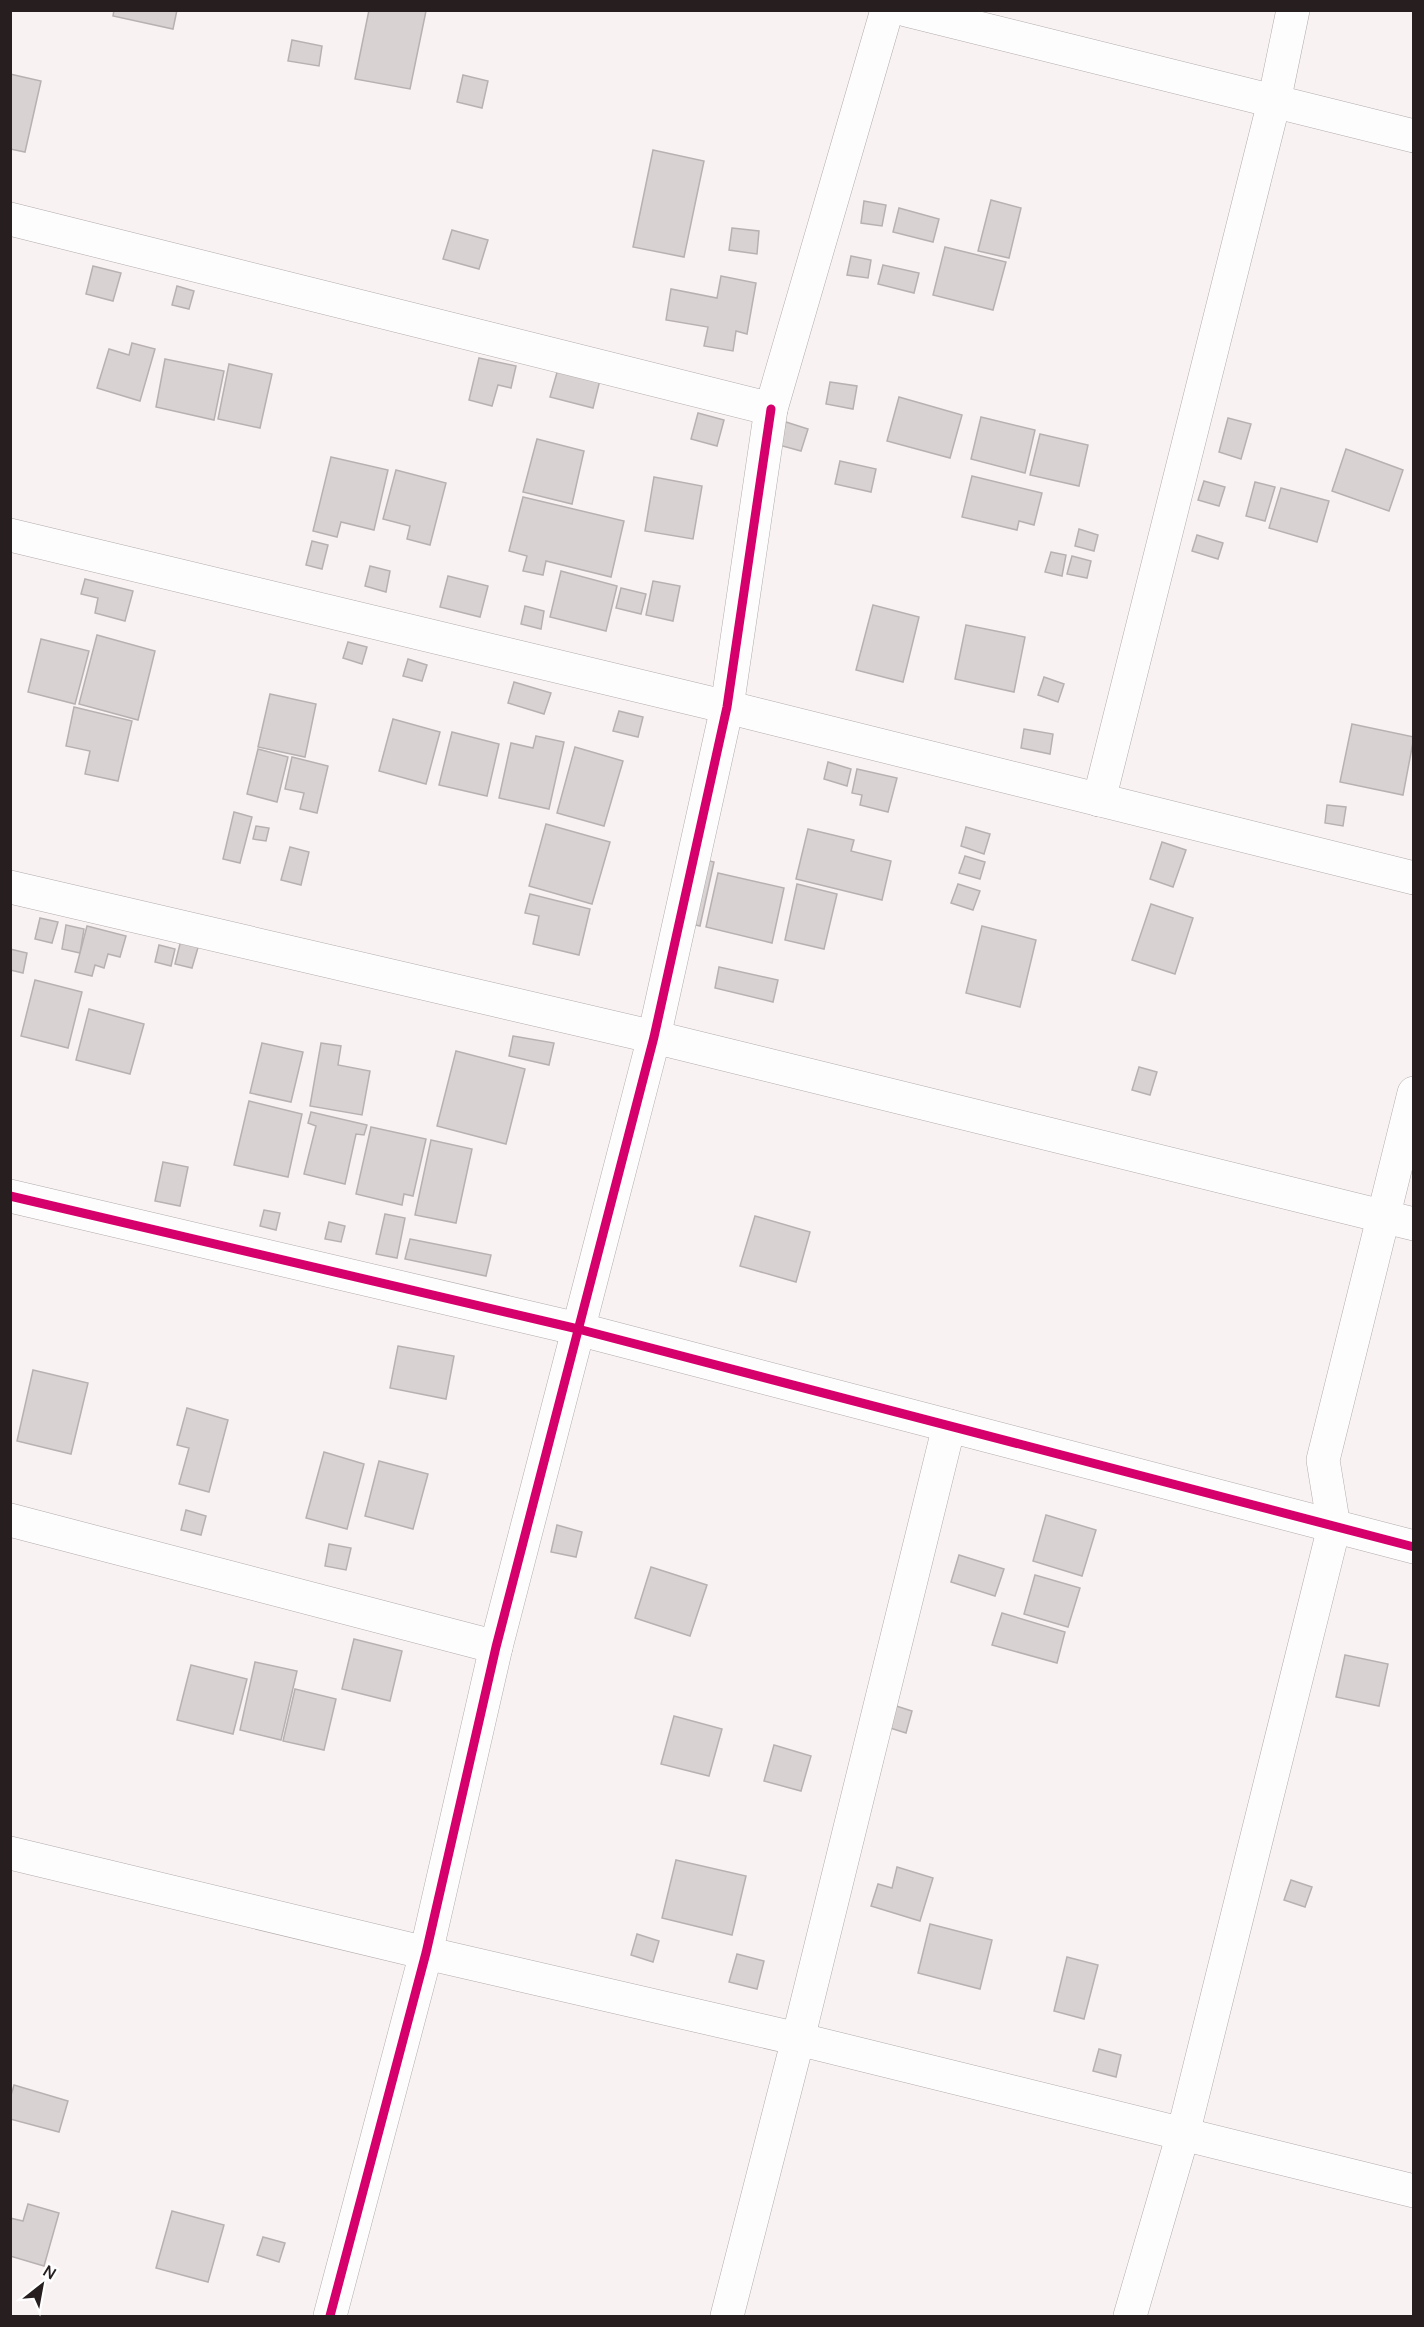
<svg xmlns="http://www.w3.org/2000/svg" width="1424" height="2327" viewBox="0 0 1424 2327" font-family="Manrope,sans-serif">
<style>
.building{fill:#d9d2d3;stroke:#b8b1b2;stroke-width:1.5}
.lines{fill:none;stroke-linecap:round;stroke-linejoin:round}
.minor-casing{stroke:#b2abac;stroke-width:34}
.tertiary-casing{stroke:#b2abac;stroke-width:34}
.minor{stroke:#fefdfd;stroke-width:33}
.tertiary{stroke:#fefdfd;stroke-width:33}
.cycleway-casing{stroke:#fff;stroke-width:13}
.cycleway{stroke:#d6006c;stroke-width:9}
</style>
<rect width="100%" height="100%" fill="#f9f2f3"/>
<!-- building -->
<g class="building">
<path d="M114,10H177L173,29L113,16Z"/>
<path d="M369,10L426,11L410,89L355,79Z"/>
<path d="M292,40L322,46L319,66L288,61Z"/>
<path d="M10,74L41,81L25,152L10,149Z"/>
<path d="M463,75L488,81L482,108L457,102Z"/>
<path d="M653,150L704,161L684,257L633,247Z"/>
<path d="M991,200L1021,208L1009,258L978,251Z"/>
<path d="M864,201L886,205L882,226L861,223Z"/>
<path d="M899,208L939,219L933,242L893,232Z"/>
<path d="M732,228L759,231L757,254L729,250Z"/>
<path d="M452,230L488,240L479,269L443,259Z"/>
<path d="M945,247L1006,262L993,310L933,295Z"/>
<path d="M851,256L871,260L868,278L847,275Z"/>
<path d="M883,265L919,273L914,293L878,284Z"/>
<path d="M93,266L121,273L113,301L86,294Z"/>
<path d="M721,276L756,283L747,334L736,331L733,351L704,346L708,327L666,320L671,289L717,298Z"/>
<path d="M177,286L194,291L189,309L172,305Z"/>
<path d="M132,343L155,349L140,401L97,388L109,349L129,355Z"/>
<path d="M479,358L516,366L511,388L498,385L492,406L469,400Z"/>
<path d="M165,359L224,371L214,420L156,407Z"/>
<path d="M229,364L272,374L260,428L218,419Z"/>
<path d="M558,369L600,380L593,408L550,397Z"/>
<path d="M830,382L857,386L853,409L826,404Z"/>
<path d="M899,397L962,415L950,458L887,441Z"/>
<path d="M698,413L724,420L717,446L691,439Z"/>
<path d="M981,417L1035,430L1025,473L971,459Z"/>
<path d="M1228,418L1251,424L1241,459L1219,452Z"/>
<path d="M786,422L808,429L801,451L779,445Z"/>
<path d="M1040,434L1088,445L1079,486L1030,475Z"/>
<path d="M537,439L584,451L572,504L523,492Z"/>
<path d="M1346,449L1403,470L1389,511L1332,491Z"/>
<path d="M331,457L388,470L374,530L341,522L337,537L313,531Z"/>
<path d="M840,461L876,469L871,492L835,484Z"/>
<path d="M396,470L446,483L430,545L407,539L410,526L383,519Z"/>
<path d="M972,476L1042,493L1034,525L1019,521L1017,530L962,517Z"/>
<path d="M654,477L702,486L693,539L645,531Z"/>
<path d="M1204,481L1225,487L1219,506L1198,500Z"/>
<path d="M1255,482L1275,487L1265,521L1246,516Z"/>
<path d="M1281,488L1329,501L1317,542L1269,528Z"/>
<path d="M523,497L624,521L611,577L546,561L543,575L523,571L527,556L509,551Z"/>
<path d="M1079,529L1098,535L1094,551L1075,546Z"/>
<path d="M1197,535L1223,543L1218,559L1192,551Z"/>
<path d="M312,541L328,545L322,569L306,565Z"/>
<path d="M1051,552L1066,555L1062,576L1045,572Z"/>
<path d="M1072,556L1091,561L1087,578L1067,574Z"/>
<path d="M370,566L390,571L386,592L365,586Z"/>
<path d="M561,571L617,586L606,631L550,617Z"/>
<path d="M448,576L488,586L480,617L440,607Z"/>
<path d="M85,579L133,591L125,621L95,613L98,598L81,594Z"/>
<path d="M653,581L680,586L673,621L646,615Z"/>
<path d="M621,588L646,594L641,614L616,608Z"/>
<path d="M873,605L919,617L903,682L856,670Z"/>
<path d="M525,606L544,611L541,629L521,624Z"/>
<path d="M966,625L1025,637L1014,692L955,679Z"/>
<path d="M97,635L155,651L138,720L79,704Z"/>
<path d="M41,639L89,651L75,704L28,692Z"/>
<path d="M348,642L367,647L362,664L343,658Z"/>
<path d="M408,659L427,665L422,681L403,676Z"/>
<path d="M1044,677L1064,684L1058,702L1038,695Z"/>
<path d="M514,682L551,693L544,714L508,703Z"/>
<path d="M270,694L316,704L305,757L258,747Z"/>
<path d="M74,707L132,721L118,781L85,774L90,751L66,746Z"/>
<path d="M619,711L643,717L638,737L613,731Z"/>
<path d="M393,719L440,732L426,784L379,771Z"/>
<path d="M1352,724L1414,737L1403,795L1340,782Z"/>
<path d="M1024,729L1053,734L1050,754L1021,748Z"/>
<path d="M452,732L499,744L487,796L439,785Z"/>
<path d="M536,736L564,742L549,809L499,798L511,743L533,748Z"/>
<path d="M575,747L623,761L604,826L557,813Z"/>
<path d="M258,749L288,757L277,802L247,794Z"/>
<path d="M292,757L328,766L317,813L300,809L304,793L285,789Z"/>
<path d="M828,762L851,769L847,786L824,779Z"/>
<path d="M857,769L897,778L888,812L860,805L862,795L852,793Z"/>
<path d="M1327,805L1346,807L1343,826L1325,823Z"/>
<path d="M234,812L252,817L240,863L223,859Z"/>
<path d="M546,824L610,842L592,904L529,886Z"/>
<path d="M256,826L269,828L266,841L253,839Z"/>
<path d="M966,827L990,834L984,854L961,846Z"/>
<path d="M808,829L854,840L851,851L891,861L882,900L796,879Z"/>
<path d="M1162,842L1186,850L1173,887L1150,879Z"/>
<path d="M290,847L309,852L301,885L281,880Z"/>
<path d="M965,856L985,862L980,879L959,873Z"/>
<path d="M697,858L714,862L700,926L683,922Z"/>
<path d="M718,873L784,888L772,943L706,927Z"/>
<path d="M797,884L837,894L824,949L785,940Z"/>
<path d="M958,884L980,891L973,910L951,903Z"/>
<path d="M530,894L590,909L579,955L533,944L539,916L525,913Z"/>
<path d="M1151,904L1193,918L1175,974L1132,960Z"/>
<path d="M40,918L58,922L52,943L35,939Z"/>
<path d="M66,925L84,929L80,953L62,949Z"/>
<path d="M87,926L126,936L120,957L108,954L104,968L95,965L92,976L75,972Z"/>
<path d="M982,926L1036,940L1020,1007L966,993Z"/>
<path d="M181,940L199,944L192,968L175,964Z"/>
<path d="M159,945L175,949L171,966L155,962Z"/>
<path d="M10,949L27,953L23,973L10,970Z"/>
<path d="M719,967L778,980L773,1002L715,988Z"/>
<path d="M35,980L82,992L68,1048L21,1036Z"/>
<path d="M89,1009L144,1024L130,1074L76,1060Z"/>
<path d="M513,1036L554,1043L549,1065L509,1056Z"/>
<path d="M262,1043L303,1052L291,1102L250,1093Z"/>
<path d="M321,1043L341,1046L338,1065L370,1071L362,1115L310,1106Z"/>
<path d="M456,1051L525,1069L506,1144L437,1126Z"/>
<path d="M1139,1067L1157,1072L1150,1095L1132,1090Z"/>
<path d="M249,1101L302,1114L288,1177L234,1165Z"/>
<path d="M311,1112L367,1125L364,1135L356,1134L345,1184L304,1174L316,1126L308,1123Z"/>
<path d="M371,1127L426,1139L413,1196L404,1194L402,1205L356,1194Z"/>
<path d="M431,1140L472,1149L456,1223L415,1215Z"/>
<path d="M163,1162L188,1167L180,1206L155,1201Z"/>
<path d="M264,1210L280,1213L276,1230L260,1226Z"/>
<path d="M385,1214L405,1218L397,1258L376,1254Z"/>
<path d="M755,1216L810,1232L796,1282L740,1266Z"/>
<path d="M329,1222L345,1226L341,1242L325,1239Z"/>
<path d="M410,1239L491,1255L486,1276L405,1259Z"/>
<path d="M398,1346L454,1356L446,1399L390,1388Z"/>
<path d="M33,1370L88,1383L71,1454L17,1441Z"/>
<path d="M187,1408L228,1420L209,1492L179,1484L189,1448L177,1445Z"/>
<path d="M324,1452L364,1464L347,1529L306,1518Z"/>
<path d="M379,1461L428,1474L413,1529L365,1516Z"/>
<path d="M186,1510L206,1516L201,1535L181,1530Z"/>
<path d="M1046,1515L1096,1530L1082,1576L1033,1561Z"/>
<path d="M557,1525L582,1532L576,1557L551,1552Z"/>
<path d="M329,1544L351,1548L346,1570L325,1566Z"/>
<path d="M959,1555L1004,1569L995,1596L951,1582Z"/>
<path d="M651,1567L707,1585L690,1636L635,1618Z"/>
<path d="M1035,1575L1080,1588L1068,1627L1024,1614Z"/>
<path d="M1002,1613L1065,1632L1057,1663L992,1645Z"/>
<path d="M354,1639L402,1651L390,1701L342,1689Z"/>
<path d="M1345,1655L1388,1664L1379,1706L1336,1697Z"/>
<path d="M255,1662L297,1671L281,1740L240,1730Z"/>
<path d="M191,1665L247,1679L233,1734L177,1720Z"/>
<path d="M295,1689L336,1699L324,1750L283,1741Z"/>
<path d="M893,1705L912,1711L906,1733L887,1727Z"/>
<path d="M674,1716L722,1729L709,1776L661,1764Z"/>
<path d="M774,1745L811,1756L801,1791L764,1781Z"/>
<path d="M676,1860L746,1876L732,1935L662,1918Z"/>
<path d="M897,1867L933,1878L920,1921L871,1906L878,1884L892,1888Z"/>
<path d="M1291,1880L1312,1887L1305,1907L1284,1900Z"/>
<path d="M930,1924L992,1940L980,1989L918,1973Z"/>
<path d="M637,1934L659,1941L653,1962L631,1955Z"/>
<path d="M737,1954L764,1961L757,1989L729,1982Z"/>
<path d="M1067,1957L1098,1965L1084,2019L1054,2011Z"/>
<path d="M1099,2049L1121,2055L1116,2077L1093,2071Z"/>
<path d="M14,2085L68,2101L59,2132L10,2119V2099Z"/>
<path d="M28,2204L59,2213L44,2266L10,2256V2218L23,2221Z"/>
<path d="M172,2211L224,2225L208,2282L156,2268Z"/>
<path d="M263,2237L285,2243L279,2262L257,2255Z"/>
</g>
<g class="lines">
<defs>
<g id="minor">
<path d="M10,219L771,409L887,10"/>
<path d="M10,535L727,707L1414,878"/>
<path d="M1099,800L1274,102L1293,10"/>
<path d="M10,887L654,1037L1414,1224"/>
<path d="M10,1196L578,1329L1414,1547"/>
<path d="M10,1520L496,1647"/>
<path d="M10,1853L426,1953L798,2039L1414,2191"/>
<path d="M330,2316L426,1953L496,1647L654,1037L727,707L771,409"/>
<path d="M727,2316L798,2039L949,1426"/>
<path d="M1130,2316L1183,2134L1334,1527L1323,1460L1414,1093"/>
</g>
<path id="tertiary" d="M906,10L1414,136"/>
</defs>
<!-- minor casing -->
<use href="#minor" class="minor-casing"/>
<!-- tertiary casing -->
<use href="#tertiary" class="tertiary-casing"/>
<!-- minor -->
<use href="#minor" class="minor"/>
<!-- tertiary -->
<use href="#tertiary" class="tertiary"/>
<defs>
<g id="cycleway">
<path d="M10,1196L578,1329L1414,1547"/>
<path d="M330,2316L426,1953L496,1647L654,1037L727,707L771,409"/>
</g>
</defs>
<!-- cycleway casing -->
<use href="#cycleway" class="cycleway-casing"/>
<!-- cycleway -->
<use href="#cycleway" class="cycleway"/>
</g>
<!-- border -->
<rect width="1424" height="2327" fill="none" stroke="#261e1f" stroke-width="24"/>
<!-- north arrow -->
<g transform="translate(42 2285) rotate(31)" stroke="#ffffff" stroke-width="4.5" paint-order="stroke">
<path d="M0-4.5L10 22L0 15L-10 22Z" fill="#261e1f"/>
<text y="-9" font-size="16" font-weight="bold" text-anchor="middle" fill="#261e1f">N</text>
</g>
</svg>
